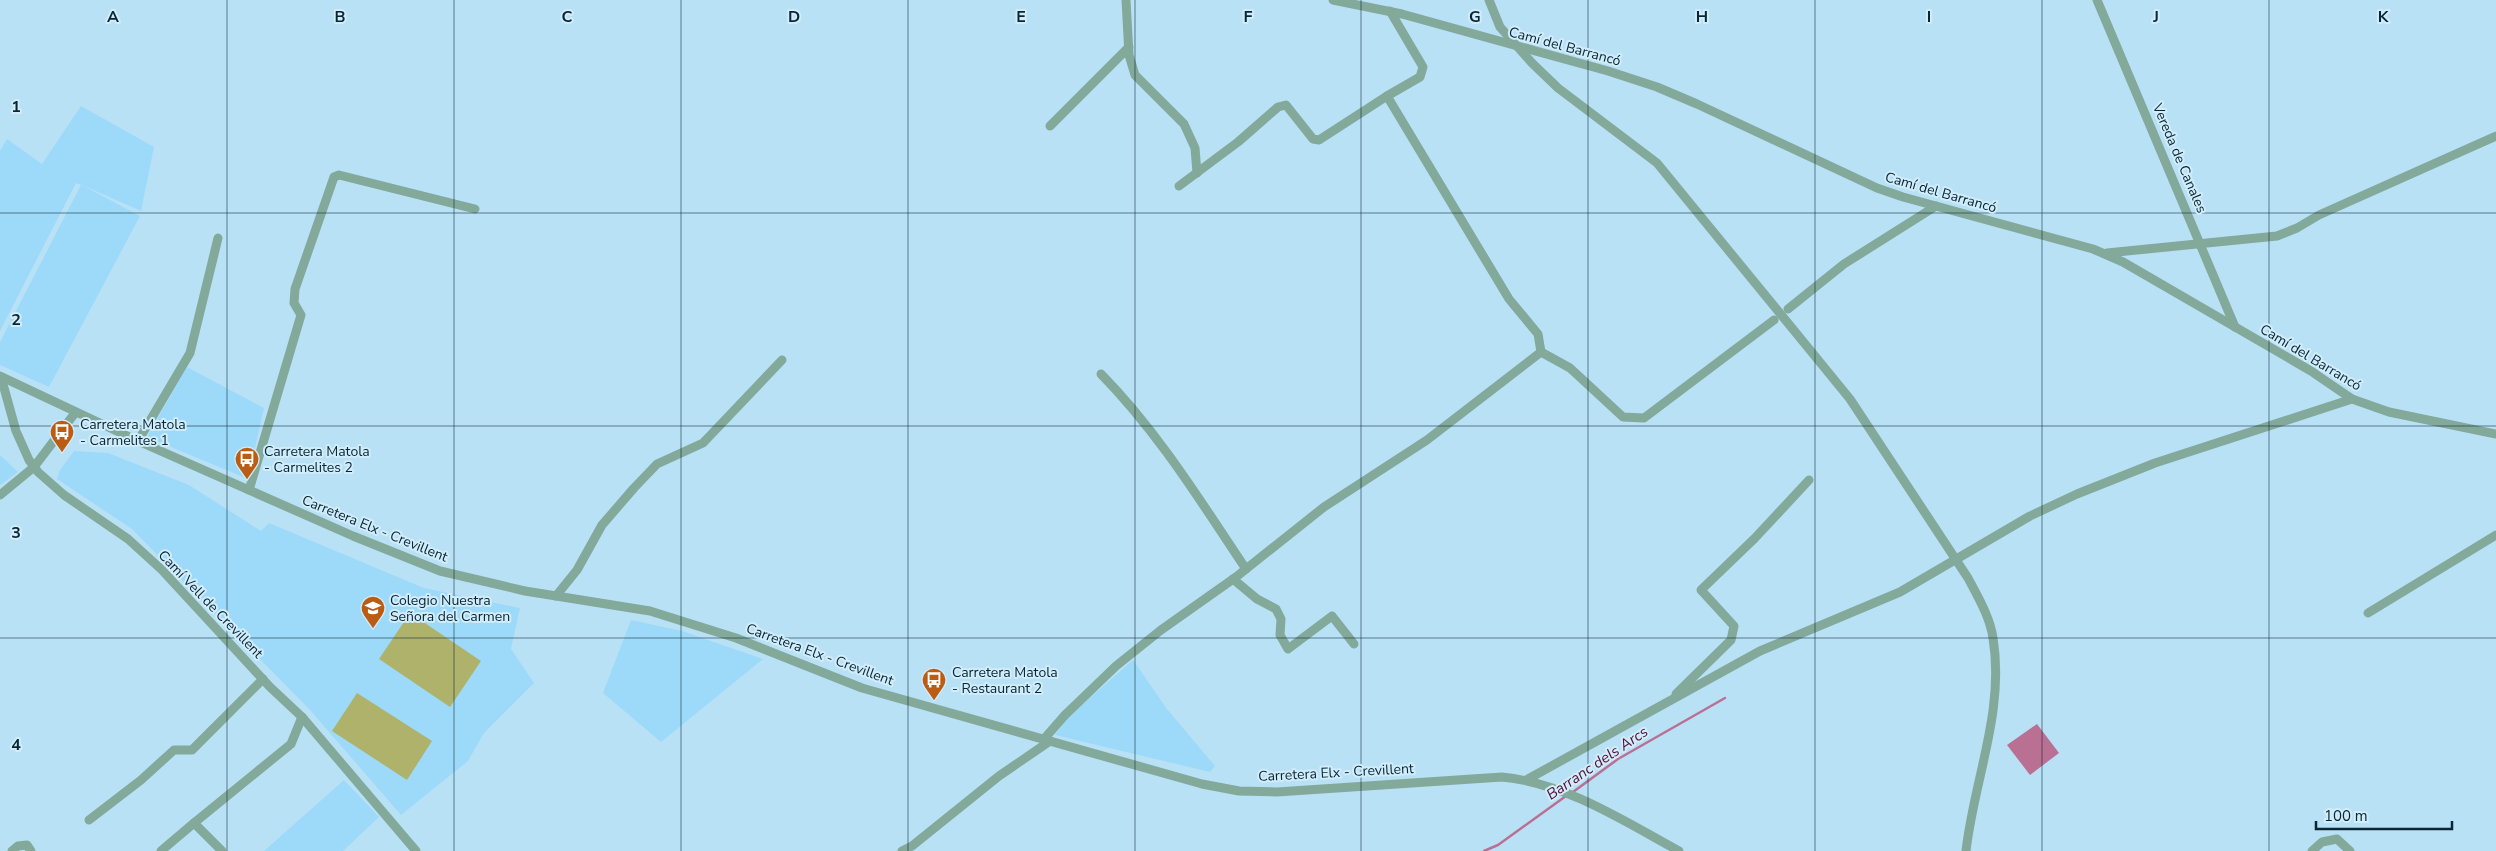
<svg xmlns="http://www.w3.org/2000/svg" width="2496" height="851" viewBox="0 0 2496 851" font-family="'Nunito Sans',sans-serif">
<style>
.built{fill:#9ddaf9}
.green{fill:#afb26b}
.water{fill:#b97093}
.lines{fill:none;stroke-linecap:round;stroke-linejoin:round}
.stream{stroke:#b97093;stroke-width:2.5}
.minor{stroke:#83a99b;stroke-width:9}
.grid{fill:none;stroke:#082633;stroke-width:1;stroke-opacity:0.55}
.labels{text-anchor:middle;stroke-width:4;stroke-linejoin:round;paint-order:stroke}
.street-label{font-size:14px;fill:#082633;stroke:#d1ecfa}
.poi-label{font-size:14px;fill:#082633;stroke:#d1ecfa;text-anchor:start}
.water-label{font-size:15px;font-style:italic;fill:#530f36;stroke:#d1ecfa}
.grid-label{font-size:16px;text-anchor:middle;font-weight:bold;fill:#082633;stroke:#d1ecfa;stroke-width:4;stroke-linejoin:round;paint-order:stroke}
</style>
<rect width="100%" height="100%" fill="#b9e1f6"/>
<!-- built -->
<g class="built">
<path d="M81,106L154,147L141,211L82,185L140,216L49,387L0,365V342L81,185L76,183L0,331V151L7,139L42,164Z"/>
<path d="M187,367L264,408L248,479L147,437Z"/>
<path d="M74,451L108,453L189,485L261,531L269,523L424,588L520,608L511,649L534,683L484,733L468,761L401,815L310,710L132,529L57,479L60,470Z"/>
<path d="M0,455L18,472L0,485Z"/>
<path d="M631,620L682,631L763,659L661,742L603,693Z"/>
<path d="M1133,660L1167,709L1215,766L1210,772L1055,735L1069,716Z"/>
<path d="M344,780L379,817L343,851H264Z"/>
</g>
<!-- green -->
<g class="green">
<path d="M410,613L481,661L450,707L379,659Z"/>
<path d="M357,693L432,741L407,780L332,731Z"/>
</g>
<!-- water -->
<path class="water" d="M2037,724L2059,753L2030,775L2007,745Z"/>
<g class="lines">
<!-- stream -->
<g class="stream">
<path d="M1573,792L1618,759L1725,698"/>
<path d="M1484,851L1498,845L1566,796"/>
</g>
<!-- minor -->
<g class="minor">
<path d="M1126,0L1129,55L1135,75L1184,124L1195,148L1197,173"/>
<path d="M1333,0L1402,14L1608,71L1657,87L1697,104L1877,188L1903,197L2093,249L2123,262L2311,371L2352,399L2389,412L2496,434"/>
<path d="M1489,0L1500,27L1532,63L1558,88L1657,163L1850,399L1968,578C1978,597 1990,617 1993,638C2005,711 1974,780 1966,851"/>
<path d="M2097,0L2235,327"/>
<path d="M1387,96L1420,77L1423,67L1390,11"/>
<path d="M1050,126L1129,47"/>
<path d="M1179,186L1238,142L1278,107L1286,105L1313,139L1319,140L1387,96L1509,299L1538,334L1541,352"/>
<path d="M2107,253L2277,236L2297,228L2319,215L2496,136"/>
<path d="M1788,309L1844,264L1936,206"/>
<path d="M1541,352L1570,368L1623,417L1644,418L1774,320"/>
<path d="M1101,374C1158,432 1201,502 1246,569"/>
<path d="M0,376L138,441L353,536L440,571L525,591L650,611L736,638L862,688L1202,784L1239,791L1277,792L1502,777C1566,783 1624,821 1679,851"/>
<path d="M1,377L16,431L29,460L38,472L64,495L128,539L162,570L270,687L302,717L416,851"/>
<path d="M138,441L190,353L218,238"/>
<path d="M249,490L301,315L294,303L295,289L334,177L339,175L475,209"/>
<path d="M0,495L34,467L75,413"/>
<path d="M1233,579L1257,599L1276,609L1281,619L1280,635L1288,649L1332,616L1354,644"/>
<path d="M556,596L577,570L602,525L634,488L657,464L703,443L782,360"/>
<path d="M2368,613L2496,535"/>
<path d="M1676,694L1731,640L1734,626L1701,590L1755,538L1809,480"/>
<path d="M1044,739L1065,715L1116,666L1161,630L1236,577L1324,507L1427,440L1541,352"/>
<path d="M1528,779L1760,651L1900,592L2030,516L2077,494L2155,463L2352,399"/>
<path d="M89,820L141,780L174,750H192L263,679"/>
<path d="M194,823L291,744L302,717"/>
<path d="M12,851L18,846L27,845L31,851"/>
<path d="M161,851L194,823L222,851"/>
<path d="M902,851L912,846L999,776L1050,741"/>
<path d="M2312,851L2322,842L2337,839L2350,851"/>
</g>
</g>
<!-- grid -->
<path class="grid" d="M227,0V851M454,0V851M681,0V851M908,0V851M1135,0V851M1361,0V851M1588,0V851M1815,0V851M2042,0V851M2269,0V851M0,213H2496M0,426H2496M0,638H2496"/>
<!-- icons -->
<defs>
<symbol id="bus-pin" viewBox="-11 -11 22 30"><path d="M0 17L-7.5 6A9.5 9.5 0 1 1 7.5 6Z" fill="#bb5c15" stroke="#d1ecfa"/><path d="M-5-6H5V4H4V6H2V4H-2V6H-4V4H-5ZM-3.5-4V0h7V-4ZM-3.5 1.2v1.5H-2V1.2ZM2 1.2v1.5H3.5V1.2Z" fill="#fff"/></symbol>
<symbol id="school-pin" viewBox="-11 -11 22 30"><path d="M0 17L-7.5 6A9.5 9.5 0 1 1 7.5 6Z" fill="#bb5c15" stroke="#d1ecfa"/><path d="M0-5L7-2L0 1L-7-2ZM-4 1L0 2.5L4 1V4Q0 6-4 4Z" fill="#fff"/></symbol>
</defs>
<g fill-rule="evenodd">
<use href="#bus-pin" x="48" y="418" width="28" height="38"/>
<use href="#bus-pin" x="233" y="445" width="28" height="38"/>
<use href="#school-pin" x="359" y="594" width="28" height="38"/>
<use href="#bus-pin" x="920" y="666" width="28" height="38"/>
</g>
<g class="labels">
<!-- street labels -->
<g class="street-label">
<text transform="translate(1565 46) rotate(15)" y="5">Camí del Barrancó</text>
<text transform="translate(2180 158) rotate(67)" y="5">Vereda de Canales</text>
<text transform="translate(1941 192) rotate(16)" y="5">Camí del Barrancó</text>
<text transform="translate(2311 357) rotate(31)" y="5">Camí del Barrancó</text>
<text transform="translate(375 528) rotate(22)" y="5">Carretera Elx - Crevillent</text>
<text transform="translate(211 604) rotate(46)" y="5">Camí Vell de Crevillent</text>
<text transform="translate(820 654) rotate(20)" y="5">Carretera Elx - Crevillent</text>
<text transform="translate(1336 772) rotate(-3)" y="5">Carretera Elx - Crevillent</text>
</g>
<!-- poi labels -->
<g class="poi-label">
<text x="80" y="429">Carretera Matola<tspan x="80" dy="16">- Carmelites 1</tspan></text>
<text x="264" y="456">Carretera Matola<tspan x="264" dy="16">- Carmelites 2</tspan></text>
<text x="390" y="605">Colegio Nuestra<tspan x="390" dy="16">Señora del Carmen</tspan></text>
<text x="952" y="677">Carretera Matola<tspan x="952" dy="16">- Restaurant 2</tspan></text>
</g>
<!-- water labels -->
<g class="water-label">
<text transform="translate(1597 763) rotate(-34)" y="5">Barranc dels Arcs</text>
</g>
</g>
<g class="grid-label">
<text x="113" y="22">A</text>
<text x="340" y="22">B</text>
<text x="567" y="22">C</text>
<text x="794" y="22">D</text>
<text x="1021" y="22">E</text>
<text x="1248" y="22">F</text>
<text x="1475" y="22">G</text>
<text x="1702" y="22">H</text>
<text x="1929" y="22">I</text>
<text x="2156" y="22">J</text>
<text x="2383" y="22">K</text>
<text x="16" y="112">1</text>
<text x="16" y="325">2</text>
<text x="16" y="538">3</text>
<text x="16" y="750">4</text>
</g>
<!-- scale -->
<path d="M2316 821v8h136v-8" fill="none" stroke="#082633" stroke-width="2.5"/>
<text x="2324" y="821" font-size="15" fill="#082633" stroke="#d1ecfa" stroke-width="4" paint-order="stroke">100 m</text>
</svg>
